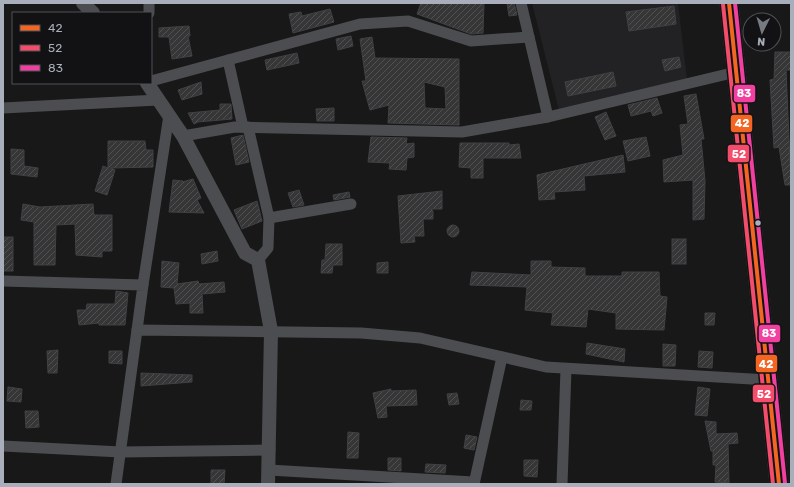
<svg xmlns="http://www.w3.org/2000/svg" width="794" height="487" viewBox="0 0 794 487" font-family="Rubik,sans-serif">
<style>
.built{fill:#222224}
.building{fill:url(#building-hatch);stroke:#404144;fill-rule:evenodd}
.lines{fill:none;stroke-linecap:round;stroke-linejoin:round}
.minor{stroke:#4b4d51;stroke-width:11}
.tertiary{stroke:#4b4d51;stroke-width:14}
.trunk{stroke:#494a4d;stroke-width:19}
.bus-1-casing{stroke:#121214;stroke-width:7}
.bus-2-casing{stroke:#121214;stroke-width:7}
.bus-3-casing{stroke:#121214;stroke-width:7}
.bus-1{stroke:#f26522;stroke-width:4}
.bus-2{stroke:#f44d6c;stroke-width:4}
.bus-3{stroke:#f240a1;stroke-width:4}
.bus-dot{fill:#a8aeba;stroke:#121214;stroke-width:1.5}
.line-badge{stroke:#121214;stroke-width:1.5}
.badge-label{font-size:11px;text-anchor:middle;font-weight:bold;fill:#fff}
</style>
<defs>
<pattern id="building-hatch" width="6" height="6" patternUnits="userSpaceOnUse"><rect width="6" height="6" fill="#363637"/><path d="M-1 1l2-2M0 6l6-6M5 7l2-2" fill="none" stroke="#505152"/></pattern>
</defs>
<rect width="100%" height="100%" fill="#181818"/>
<!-- built -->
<path class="built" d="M532,3H678L687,80L559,110Z"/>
<!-- building -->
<g class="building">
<path d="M421,3H484L483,33L471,34L417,14Z"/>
<path d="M507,3H514L517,15L509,16Z"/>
<path d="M674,6L676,24L629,31L626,12Z"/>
<path d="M330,9L334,22L293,33L289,14L301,12L302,16Z"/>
<path d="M189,26L190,36H188L192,56L172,59L169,37H159V28Z"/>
<path d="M351,36L353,46L338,50L336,39Z"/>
<path d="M372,37L375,58L459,59V125L388,123L389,105L370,110L362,81H366L360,39ZM424,82L445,87L446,109L425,108Z"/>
<path d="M775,52H791V70H786L791,185H785L779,147L774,148L770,80L774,79Z"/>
<path d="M297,53L299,63L267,70L265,60Z"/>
<path d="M679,57L681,67L665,71L662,60Z"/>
<path d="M613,72L616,86L568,96L565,82Z"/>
<path d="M201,82L202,94L182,100L178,90Z"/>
<path d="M696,94L704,139H701L705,181L704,219L693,220V180L664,182L663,160L683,155L680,125L688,124L684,96Z"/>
<path d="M657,98L662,113L653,116L651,111L631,116L628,105Z"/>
<path d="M220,104H231L232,119L198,122L194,124L188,113L220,110Z"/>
<path d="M334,108V121H317L316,109Z"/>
<path d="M606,112L616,136L605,140L595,117Z"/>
<path d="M243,135L249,162L236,165L231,138Z"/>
<path d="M371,137L407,138L406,144L414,143V157L407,158L406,170L389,169L390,163L368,162Z"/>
<path d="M646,137L650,156L628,161L623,141Z"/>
<path d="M108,141H145L146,150H153V167L111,168L115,170L107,195L95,191L103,166L108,168Z"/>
<path d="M460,143H509V145L519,144L521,158H483V178H471V168L459,167Z"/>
<path d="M11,149L24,150V166L38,168L37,177L11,174Z"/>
<path d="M623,155L625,172L584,176L585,190L554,192L555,199L539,200L537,175Z"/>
<path d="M193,179L201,198L197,200L204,213L169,212L173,180L183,181L182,182Z"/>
<path d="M299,190L304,205L293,207L288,193Z"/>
<path d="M442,191V209H431L433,211V219H423L424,236H414L415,242L401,243L398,196Z"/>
<path d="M349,192L350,197L334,200L333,195Z"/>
<path d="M257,201L262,221L242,229L234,210Z"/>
<path d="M23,204L40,207L93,204L94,215H112V251H102V257L76,255L75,224L56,225L55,265H34V222L21,220Z"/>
<circle cx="453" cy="231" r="6"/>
<rect x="3" y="237" width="10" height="34"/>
<rect x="672" y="239" width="14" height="25"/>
<path d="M326,244H342V265H333L332,273H321L322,260H325Z"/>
<path d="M217,251L218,261L202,264L201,254Z"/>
<path d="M162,261L179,263L177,284L198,281L199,284L224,282L225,292L202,294L203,313H190V303L176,304L174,288L161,287Z"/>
<path d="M531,261H551V267L585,268V276H622V272H659L660,296L667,297L664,330L616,329V313L588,309L586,327L551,325L553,313L525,310L527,287L470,285L472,272L531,275Z"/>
<path d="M388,262V273H377V263Z"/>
<path d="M116,291L128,293L125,325H99V323L79,325L77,310H86L87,304H115Z"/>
<path d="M705,313H715L714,325H705Z"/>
<path d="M587,343L625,349L624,362L586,354Z"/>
<path d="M663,344L676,345L675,366H663Z"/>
<path d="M58,350L57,373H48L47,351Z"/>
<path d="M109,351H122V364L109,363Z"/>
<path d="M699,351L713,352L712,368L698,367Z"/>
<path d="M141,373L192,375V382L141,386Z"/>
<path d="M8,387L22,389L21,402L7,401Z"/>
<path d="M698,387L710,389L707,416L695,415Z"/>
<path d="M391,389V391L416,390L417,405L386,406L387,417L378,418L373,393Z"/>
<path d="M457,393L459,404L449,405L447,394Z"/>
<path d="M521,400L532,401L531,410H520Z"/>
<path d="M25,411H38L39,427L26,428Z"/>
<path d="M705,421L716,422V434L737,433L738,443L728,444L729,483L715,482L716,465H713V451H711Z"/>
<path d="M348,432L359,433L358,458H347Z"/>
<path d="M466,435L477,437L474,450L464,448Z"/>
<path d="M388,458H401V471L388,470Z"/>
<path d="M524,460H538L537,477L524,476Z"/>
<path d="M426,464L446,465L445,473L425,472Z"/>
<path d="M211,470H225L224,484H211Z"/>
</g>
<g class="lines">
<!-- minor -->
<g class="minor">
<path d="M521,3L548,117"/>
<path d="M149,13V3"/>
<path d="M228,60L243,127"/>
<path d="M151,81L360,24L408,21L471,41L529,37"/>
<path d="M3,108L158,100"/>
<path d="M248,127L269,218L268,248L258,260"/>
<path d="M183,136L235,127L462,132L548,117L736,72"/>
<path d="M269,218L351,204"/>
<path d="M3,281L143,285L137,330"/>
<path d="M143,285L169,115"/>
<path d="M3,446L121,452L270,450"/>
<path d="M269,470L473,482"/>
<path d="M116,484L137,330L361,333L420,338L546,367L768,380"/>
<path d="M474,484L502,357"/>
<path d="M562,484L566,369"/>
</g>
<!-- tertiary -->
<g class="tertiary">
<path d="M83,3L93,13"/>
<path d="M147,83L183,136L245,253L258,260L271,331L268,484"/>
</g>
<!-- trunk -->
<path class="trunk" d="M729,3L779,484"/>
<defs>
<path id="bus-1" d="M729,3L779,484"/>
<path id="bus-2" d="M723,4L773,484"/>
<path id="bus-3" d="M735,3L785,483"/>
</defs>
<!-- bus-1 casing -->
<use href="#bus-1" class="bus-1-casing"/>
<!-- bus-2 casing -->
<use href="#bus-2" class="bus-2-casing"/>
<!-- bus-3 casing -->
<use href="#bus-3" class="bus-3-casing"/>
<!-- bus-1 -->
<use href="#bus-1" class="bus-1"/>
<!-- bus-2 -->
<use href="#bus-2" class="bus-2"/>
<!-- bus-3 -->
<use href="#bus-3" class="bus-3"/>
</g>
<!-- markers -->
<circle class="bus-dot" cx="758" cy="223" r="3.5"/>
<g class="line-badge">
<rect x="733" y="84" width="23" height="19" rx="4" fill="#f240a1"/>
<rect x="730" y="114" width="23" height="19" rx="4" fill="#f26522"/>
<rect x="727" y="144" width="23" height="19" rx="4" fill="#f44d6c"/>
<rect x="758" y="324" width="23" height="19" rx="4" fill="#f240a1"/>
<rect x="755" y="354" width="23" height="19" rx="4" fill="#f26522"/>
<rect x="752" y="384" width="23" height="19" rx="4" fill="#f44d6c"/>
</g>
<g class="badge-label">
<text x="744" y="97">83</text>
<text x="742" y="127">42</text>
<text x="739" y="158">52</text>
<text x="769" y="337">83</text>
<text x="766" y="368">42</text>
<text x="764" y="398">52</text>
</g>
<!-- border -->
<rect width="794" height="487" fill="none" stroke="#a8aeba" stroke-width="8"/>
<!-- legend -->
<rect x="12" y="12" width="140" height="72" fill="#121214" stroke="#4e5056"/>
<rect x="20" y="25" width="20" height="6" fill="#f26522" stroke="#4e5056"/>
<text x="48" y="32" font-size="12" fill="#a8aeba">42</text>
<rect x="20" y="45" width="20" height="6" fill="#f44d6c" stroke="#4e5056"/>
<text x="48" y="52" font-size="12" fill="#a8aeba">52</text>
<rect x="20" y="65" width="20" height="6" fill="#f240a1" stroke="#4e5056"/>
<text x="48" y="72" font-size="12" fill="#a8aeba">83</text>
<!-- north arrow -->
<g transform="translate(762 32) rotate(185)"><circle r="19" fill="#121214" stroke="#4e5056"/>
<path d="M0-3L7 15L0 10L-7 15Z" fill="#767a81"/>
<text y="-6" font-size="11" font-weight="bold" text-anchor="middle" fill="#a8aeba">N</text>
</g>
</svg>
